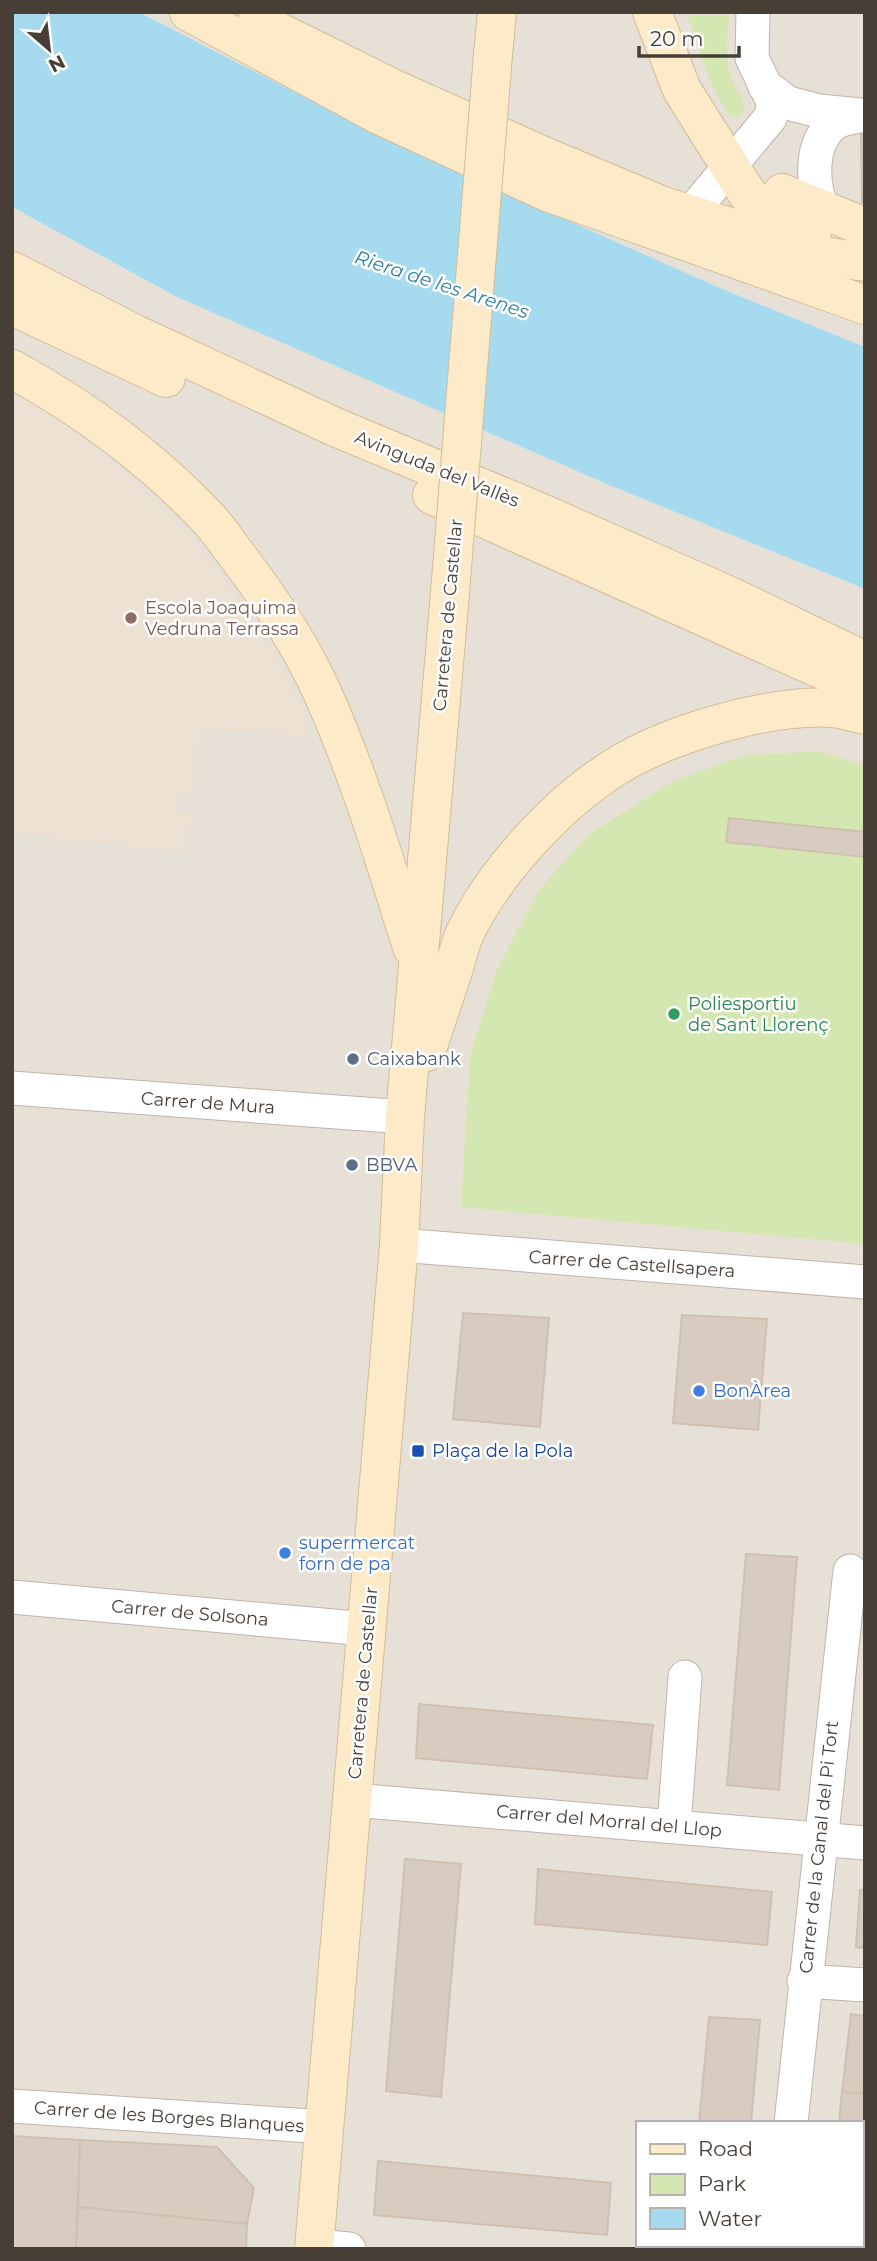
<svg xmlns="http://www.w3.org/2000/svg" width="877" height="2261" viewBox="0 0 877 2261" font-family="Montserrat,sans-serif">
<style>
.residential{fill:#e7e0d6;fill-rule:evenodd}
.education{fill:#ece1d2}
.green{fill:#d5e7b1}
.water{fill:#a5daef}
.building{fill:#d8ccc0;stroke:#cfc0b1;stroke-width:2}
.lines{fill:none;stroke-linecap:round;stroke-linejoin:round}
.street-casing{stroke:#bfb5aa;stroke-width:35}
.secondary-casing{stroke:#d2bc98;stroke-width:40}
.street{stroke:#fff;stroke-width:33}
.secondary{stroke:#fdeac8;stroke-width:38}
.secondary-bridge-casing{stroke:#d2bc98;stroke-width:40;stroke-linecap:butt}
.secondary-bridge{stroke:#fdeac8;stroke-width:38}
.education-dot{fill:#8d6e63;stroke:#fff;stroke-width:2.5}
.leisure-dot{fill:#2e9e5b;stroke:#fff;stroke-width:2.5}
.service-dot{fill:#5c6f8a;stroke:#fff;stroke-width:2.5}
.shop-dot{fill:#3f7fe0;stroke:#fff;stroke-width:2.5}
.transit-dot{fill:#1a4fb4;stroke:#fff;stroke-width:2.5}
.labels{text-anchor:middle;stroke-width:5;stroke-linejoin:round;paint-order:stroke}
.street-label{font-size:18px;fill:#473e36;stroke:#fff}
.education-label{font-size:18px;fill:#785e54;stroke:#fff;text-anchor:start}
.leisure-label{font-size:18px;fill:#27864d;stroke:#fff;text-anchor:start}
.service-label{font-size:18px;fill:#4e5e75;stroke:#fff;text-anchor:start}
.shop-label{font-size:18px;fill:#366cbe;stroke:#fff;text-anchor:start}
.transit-label{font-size:18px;fill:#164399;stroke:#fff;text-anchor:start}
.water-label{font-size:19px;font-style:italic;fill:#2e7fa1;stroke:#fff}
</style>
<rect width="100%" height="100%" fill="#f3eee8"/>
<!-- residential -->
<g class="residential">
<path d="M139,12H865V347L720,288L385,139Z"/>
<path d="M12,207L177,297L609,485L865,589V2249H12ZM637,2123H861V2245H637Z"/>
</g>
<!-- education -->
<path class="education" d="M12,389L63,421L127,474L190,537L224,579L274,656L302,707L308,735L199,729L193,798L176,796V811L191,813L185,852L12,833Z"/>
<!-- green -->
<g class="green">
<path d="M687,15L729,16C727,35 725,56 730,74C733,87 745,98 744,111L739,116H730C709,86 699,49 687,15Z"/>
<path d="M820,751L865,766V1244L461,1207L470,1056L496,972L538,891L588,835L673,781L743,756Z"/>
</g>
<!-- water -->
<path class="water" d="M12,12H139L385,139L720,288L865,347V589L609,485L177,297L12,207Z"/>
<!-- building -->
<g class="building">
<path d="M861,135H865V203L862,202Z"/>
<path d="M729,818L865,832V857L726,842Z"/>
<path d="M463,1313L549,1318L540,1427L453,1419Z"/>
<path d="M682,1315L767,1319L758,1430L673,1423Z"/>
<path d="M746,1554L797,1557L779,1790L727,1785Z"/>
<path d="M419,1704L653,1725L647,1779L416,1758Z"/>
<path d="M405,1859L461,1864L441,2097L386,2091Z"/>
<path d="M538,1869L772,1892L767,1945L535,1924Z"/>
<path d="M860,1890H865V1948L856,1947Z"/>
<path d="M851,2014L865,2016V2094L842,2092Z"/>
<path d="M709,2017L760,2020L751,2123H699Z"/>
<path d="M842,2092L865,2094V2172H861V2123H839Z"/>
<path d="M12,2136L80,2140L76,2249H12Z"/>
<path d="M80,2140L217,2147L254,2188L247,2224L78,2207Z"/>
<path d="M378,2161L611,2183L607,2235L374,2215Z"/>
<path d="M861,2172H865V2249H828L829,2245H861Z"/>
<path d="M78,2207L247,2224L246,2249H76Z"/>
</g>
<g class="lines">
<defs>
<g id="street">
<path d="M764,85L788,103L819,111L860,115"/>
<path d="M823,211C812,184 809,145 833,124C840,119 856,117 865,115"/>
<path d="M690,214L770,118L774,104L752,58L753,12"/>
<path d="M12,1088L405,1117"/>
<path d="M399,1245L865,1282"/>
<path d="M12,1597L367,1629"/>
<path d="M353,1800L865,1843"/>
<path d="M674,1826L685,1677"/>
<path d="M804,1981L865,1985"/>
<path d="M12,2106L326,2127"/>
<path d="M791,2123L850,1571"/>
<path d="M315,2246L349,2249"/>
<path d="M779,2249V2245"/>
</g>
<g id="secondary">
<path d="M189,12L379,115L547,192L865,305"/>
<path d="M652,12L682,90L748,195L766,210L812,233"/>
<path d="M257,21L392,88L546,157L663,206L823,256L865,262"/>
<path d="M493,55L497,12"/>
<path d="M782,193L865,227"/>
<path d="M12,271L137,335L335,427L537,511L732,597L865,661"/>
<path d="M12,306L166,378"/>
<path d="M12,369C82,407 151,458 206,516C217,527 226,541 235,553C268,596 300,643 322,692C359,774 385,862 412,947"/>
<path d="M432,495L865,689"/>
<path d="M426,1052C435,1025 444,998 453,971C457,958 460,943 466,931C493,875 551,811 602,776C657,736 766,704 834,708C844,709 855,713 865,715"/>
<path d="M314,2249L399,1245L405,1117L449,605"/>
</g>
</defs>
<!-- street casing -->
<use href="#street" class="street-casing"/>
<!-- secondary casing -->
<use href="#secondary" class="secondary-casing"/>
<!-- street -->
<use href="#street" class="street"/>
<!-- secondary -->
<use href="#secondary" class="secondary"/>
<defs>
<path id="secondary-bridge" d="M449,605L493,55"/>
</defs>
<!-- secondary-bridge casing -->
<use href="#secondary-bridge" class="secondary-bridge-casing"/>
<!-- secondary-bridge -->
<use href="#secondary-bridge" class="secondary-bridge"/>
</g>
<!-- markers -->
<circle class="education-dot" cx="131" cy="618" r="7"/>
<circle class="leisure-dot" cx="674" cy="1014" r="7"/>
<g class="service-dot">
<circle cx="353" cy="1059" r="7"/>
<circle cx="352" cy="1165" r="7"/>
</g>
<g class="shop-dot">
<circle cx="699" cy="1391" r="7"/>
<circle cx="285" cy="1553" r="7"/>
</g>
<rect class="transit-dot" x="411" y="1444" width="14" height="14" rx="3.5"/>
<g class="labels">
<!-- street labels -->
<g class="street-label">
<text transform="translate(437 469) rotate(22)" y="6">Avinguda del Vallès</text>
<text transform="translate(448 615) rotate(-85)" y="6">Carretera de Castellar</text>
<text transform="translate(208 1103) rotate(4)" y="6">Carrer de Mura</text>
<text transform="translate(632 1264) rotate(4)" y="6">Carrer de Castellsapera</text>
<text transform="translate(190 1613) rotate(5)" y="6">Carrer de Solsona</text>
<text transform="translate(363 1683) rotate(-85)" y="6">Carretera de Castellar</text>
<text transform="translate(609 1821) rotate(5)" y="6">Carrer del Morral del Llop</text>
<text transform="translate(819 1847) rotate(-84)" y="6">Carrer de la Canal del Pi Tort</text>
<text transform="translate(169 2117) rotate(4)" y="6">Carrer de les Borges Blanques</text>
</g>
<!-- education labels -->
<g class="education-label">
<text x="145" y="614">Escola Joaquima<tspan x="145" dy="21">Vedruna Terrassa</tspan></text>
</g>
<!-- leisure labels -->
<g class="leisure-label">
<text x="688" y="1010">Poliesportiu<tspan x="688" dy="21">de Sant Llorenç</tspan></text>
</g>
<!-- service labels -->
<g class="service-label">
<text x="367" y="1065">Caixabank</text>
<text x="366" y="1171">BBVA</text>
</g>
<!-- shop labels -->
<g class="shop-label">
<text x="713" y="1397">BonÀrea</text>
<text x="299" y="1549">supermercat<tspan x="299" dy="21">forn de pa</tspan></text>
</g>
<!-- transit labels -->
<g class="transit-label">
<text x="432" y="1457">Plaça de la Pola</text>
</g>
<!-- water labels -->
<g class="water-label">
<text transform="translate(442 284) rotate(18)" y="7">Riera de les Arenes</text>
</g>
</g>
<!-- border -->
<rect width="877" height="2261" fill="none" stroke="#473e36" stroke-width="28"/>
<!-- legend -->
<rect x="636" y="2121" width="228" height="126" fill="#ffffff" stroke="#b5b2af" stroke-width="2"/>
<rect x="650" y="2144" width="35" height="10" fill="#fdeac8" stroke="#b5b2af" stroke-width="2"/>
<text x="698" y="2156" font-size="21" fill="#473e36">Road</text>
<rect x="650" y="2174" width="35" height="21" fill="#d5e7b1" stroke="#b5b2af" stroke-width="2"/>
<text x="698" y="2191" font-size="21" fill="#473e36">Park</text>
<rect x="650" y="2208" width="35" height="21" fill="#a5daef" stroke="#b5b2af" stroke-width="2"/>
<text x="698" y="2226" font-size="21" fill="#473e36">Water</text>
<!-- north arrow -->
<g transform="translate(49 49) rotate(152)" stroke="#ffffff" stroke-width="5" paint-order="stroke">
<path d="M0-5L12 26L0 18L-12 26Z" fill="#473e36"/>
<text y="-10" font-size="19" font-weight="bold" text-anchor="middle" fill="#473e36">N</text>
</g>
<!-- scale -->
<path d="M639 46v10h100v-10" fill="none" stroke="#473e36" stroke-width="3.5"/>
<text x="650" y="46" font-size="21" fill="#473e36" stroke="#ffffff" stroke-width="5" paint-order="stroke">20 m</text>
</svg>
